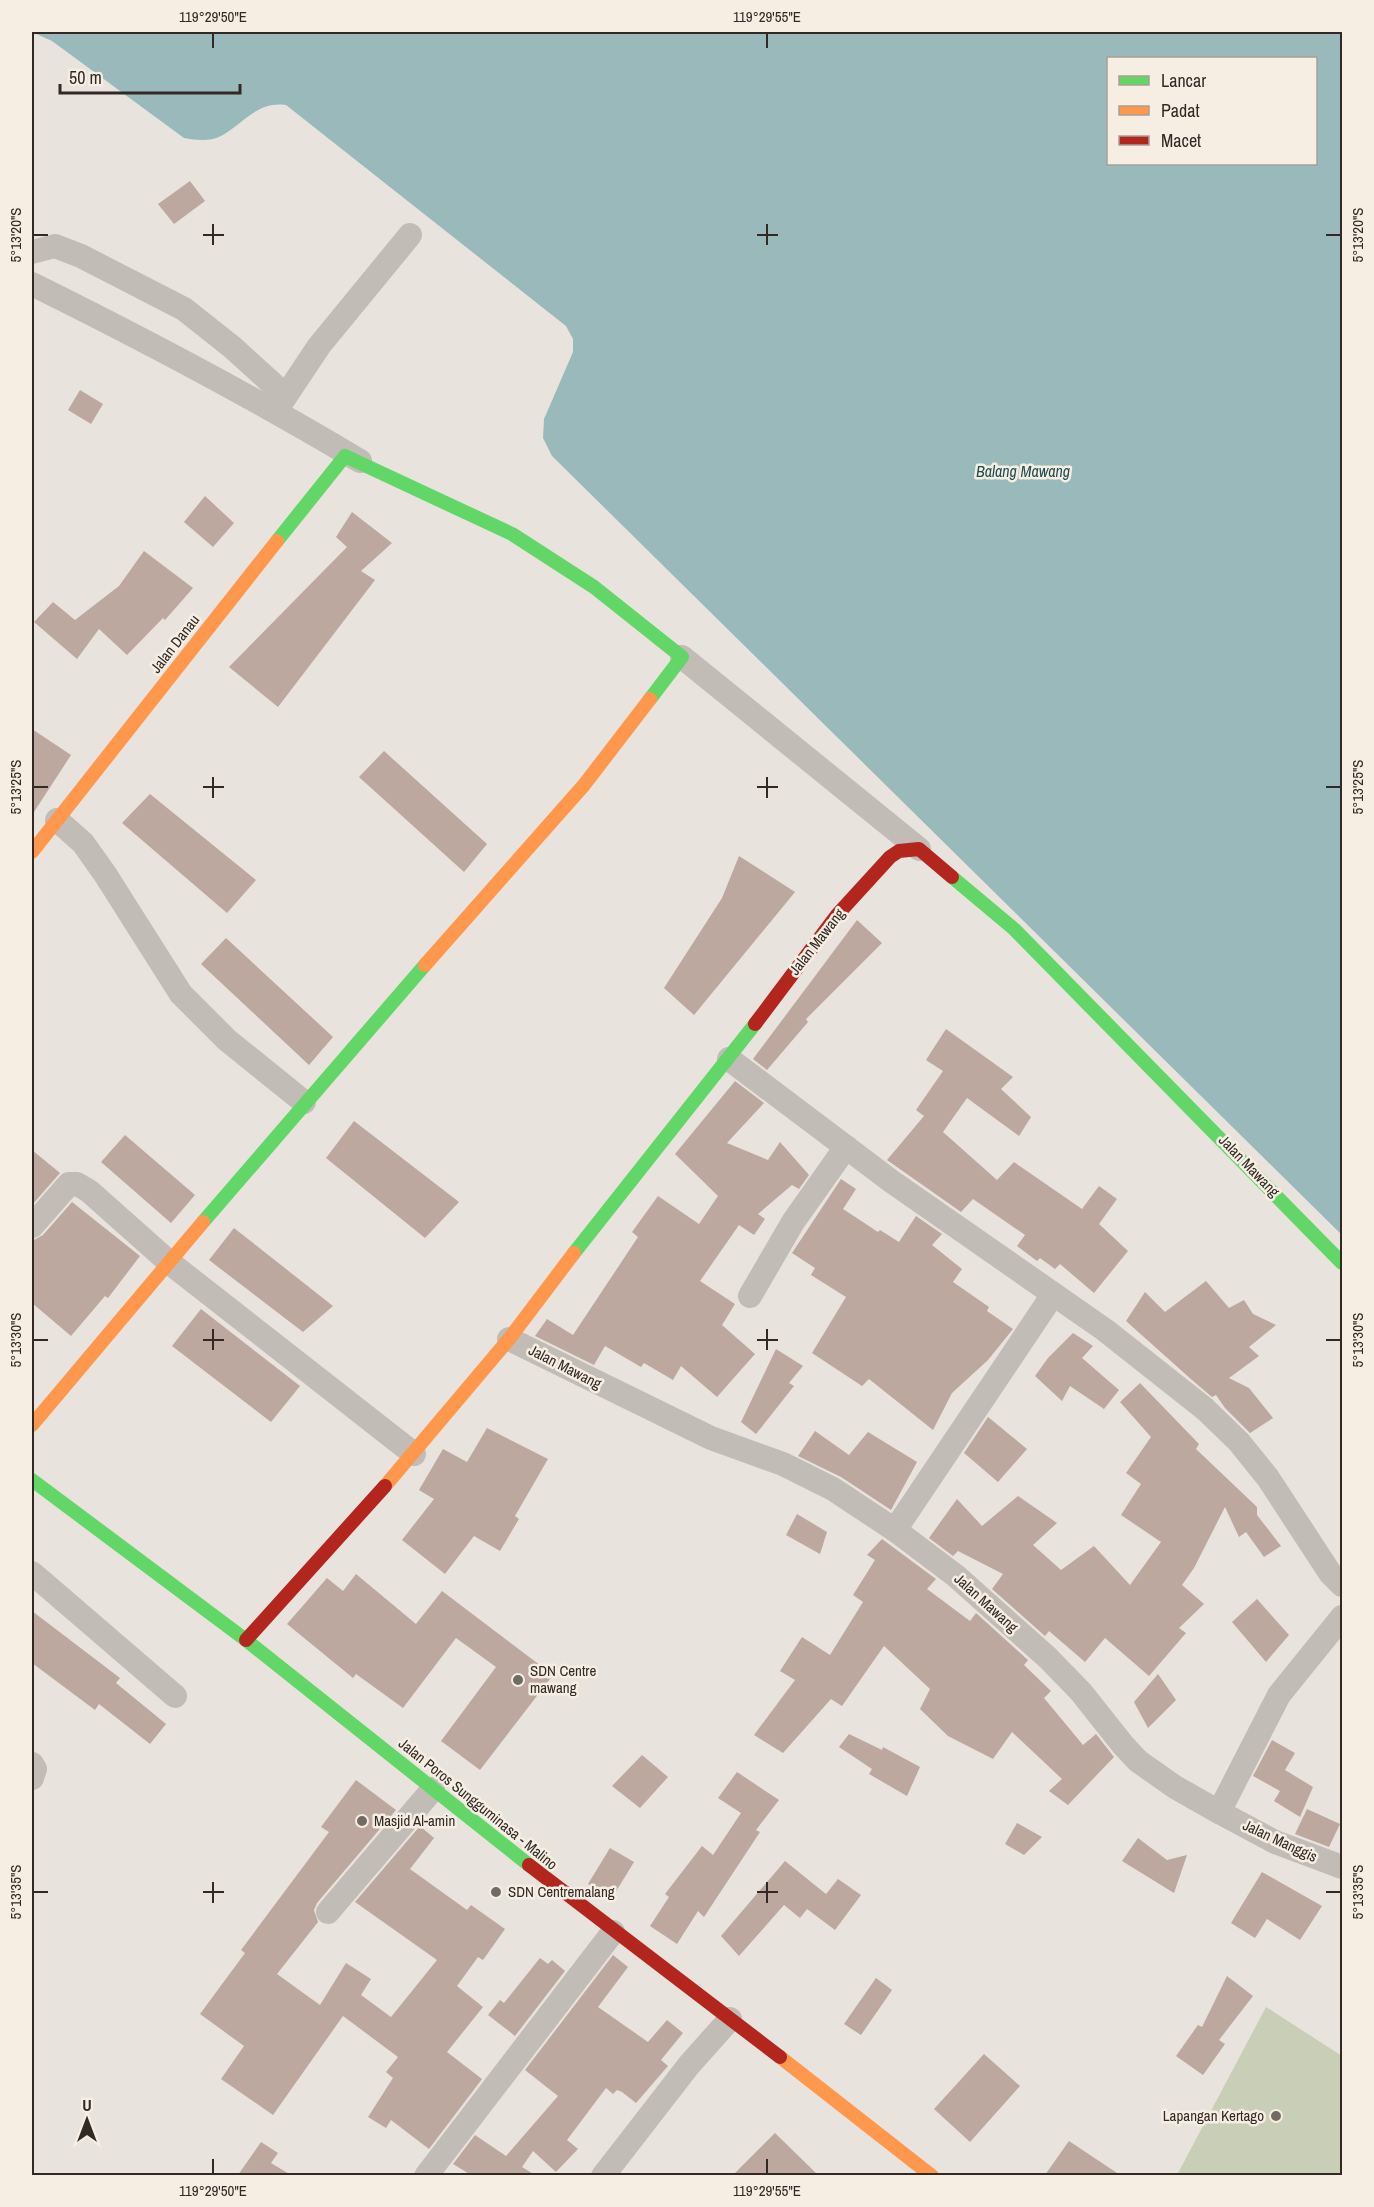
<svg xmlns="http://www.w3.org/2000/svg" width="1374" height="2207" viewBox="0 0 1374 2207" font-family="'Archivo Narrow',sans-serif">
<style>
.green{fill:#c9ceb7}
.water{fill:#99b9ba;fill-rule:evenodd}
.building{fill:#bca89f}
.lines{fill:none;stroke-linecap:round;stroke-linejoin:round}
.street{stroke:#c2bcb6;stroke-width:24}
.fast{stroke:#63d668;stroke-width:14}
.slow{stroke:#ff974d;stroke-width:14}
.jam{stroke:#b3261e;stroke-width:14}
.ticks{fill:none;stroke:#322925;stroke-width:2}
.poi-dot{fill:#726a65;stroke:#f7eee3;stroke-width:2}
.labels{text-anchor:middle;stroke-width:5;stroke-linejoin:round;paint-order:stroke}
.street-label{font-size:15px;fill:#322925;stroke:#f7eee3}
.poi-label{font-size:15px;fill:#322925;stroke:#f7eee3;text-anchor:start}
.water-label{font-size:16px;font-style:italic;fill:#1d4c51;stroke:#f7eee3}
.neatline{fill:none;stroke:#322925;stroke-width:2}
.ticks-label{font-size:15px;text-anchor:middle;fill:#322925}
</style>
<rect width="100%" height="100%" fill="#e9e3dd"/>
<!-- green -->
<path class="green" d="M1266,2007L1342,2056V2175H1177Z"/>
<!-- water -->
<path class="water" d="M32,32H1342V1235L552,456L543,438L544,419L573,352V339L566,326L286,105C257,101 244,123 221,136C209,142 196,140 184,138L52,41ZM1108,58H1316V164H1108Z"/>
<!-- building -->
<g class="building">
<path d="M190,181L205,201L174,224L158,204Z"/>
<path d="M80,390L103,404L91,424L68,410Z"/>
<path d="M205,496L234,523L213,547L184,522Z"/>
<path d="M352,512L392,543L361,571L375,580L278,707L229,667L347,547L336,537Z"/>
<path d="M144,551L193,588L165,620L163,618L127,655L99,629L77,659L34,622L53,602L75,620L119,586Z"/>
<path d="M32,729L71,755L32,815Z"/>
<path d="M384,751L487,844L464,872L359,777Z"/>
<path d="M150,794L256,880L227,913L122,823Z"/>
<path d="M739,856L795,892L694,1015L664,988L722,898Z"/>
<path d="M857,920L882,943L806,1019L808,1022L767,1070L753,1059Z"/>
<path d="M226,938L333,1037L309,1065L201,964Z"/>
<path d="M946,1029L1013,1077L1001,1089L1031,1117L1019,1136L967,1098L943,1132L997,1180L1014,1162L1082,1209L1099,1186L1117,1199L1099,1224L1128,1251L1094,1293L1060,1264L1055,1269L1040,1258L1037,1261L1017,1246L1025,1235L973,1199L961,1212L887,1160L924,1116L916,1110L943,1071L926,1060Z"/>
<path d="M735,1081L764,1103L727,1143L768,1160L780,1142L809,1175L799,1189L792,1185L758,1214L765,1219L754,1235L739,1225L700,1281L735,1304L722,1325L755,1354L717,1397L681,1366L673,1380L644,1363L641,1367L605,1346L594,1365L535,1336L547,1319L573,1335L638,1237L632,1232L658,1196L699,1224L718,1196L675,1154Z"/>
<path d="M354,1121L459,1202L425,1238L326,1158Z"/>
<path d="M125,1135L195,1195L171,1223L101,1162Z"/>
<path d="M32,1150L60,1173L32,1205Z"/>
<path d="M841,1179L856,1189L843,1209L878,1232L880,1230L899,1242L916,1216L942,1234L932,1245L962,1269L953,1282L989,1307L987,1311L1013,1329L988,1360L952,1393L933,1430L869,1379L862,1386L812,1353L846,1297L811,1275L815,1268L792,1253Z"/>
<path d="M72,1202L140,1256L108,1298L105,1296L71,1336L32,1303V1241L43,1235Z"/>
<path d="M234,1228L333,1306L303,1332L209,1260Z"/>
<path d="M1206,1281L1229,1308L1244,1300L1253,1314L1276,1325L1249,1347L1259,1356L1229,1378L1249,1388L1273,1418L1250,1433L1225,1408L1216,1395L1212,1397L1192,1380L1126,1321L1145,1292L1165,1312Z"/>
<path d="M201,1309L300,1386L271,1422L172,1346Z"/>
<path d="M1073,1333L1093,1346L1082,1358L1119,1390L1104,1409L1070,1386L1062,1401L1035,1376L1048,1358Z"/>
<path d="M776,1349L803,1366L789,1383L794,1386L756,1434L741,1422Z"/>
<path d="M1140,1383L1199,1444L1196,1449L1257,1507V1515L1281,1546L1264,1557L1246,1532L1239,1537L1225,1507L1194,1568L1182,1585L1204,1604L1179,1628L1186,1633L1149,1676L1105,1638L1085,1662L1049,1631L1045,1636L992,1589L1003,1574L958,1551L953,1556L929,1538L957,1499L982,1526L1018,1496L1057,1523L1033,1545L1061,1570L1094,1546L1130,1585L1161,1542L1121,1515L1141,1484L1126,1473L1151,1437L1120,1402Z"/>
<path d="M988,1417L1027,1449L998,1482L964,1453Z"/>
<path d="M487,1428L548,1459L515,1516L519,1519L500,1551L474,1536L445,1574L402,1540L434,1499L419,1490L443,1449L467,1462Z"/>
<path d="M815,1431L849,1455L868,1432L917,1462L891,1510L841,1477L798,1456Z"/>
<path d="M797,1514L827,1532L820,1554L786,1535Z"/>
<path d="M882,1539L936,1579L927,1589L970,1621L976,1613L1028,1660L1024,1665L1051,1691L1044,1698L1083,1745L1096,1734L1114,1757L1068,1805L1049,1791L1062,1779L1012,1732L993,1759L948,1736L920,1709L930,1689L884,1646L842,1706L831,1699L783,1753L754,1735L795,1680L780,1671L802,1637L830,1655L863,1602L853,1595L875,1560L867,1555Z"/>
<path d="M356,1574L416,1624L442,1591L553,1675L480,1770L441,1741L496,1667L456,1638L403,1708L356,1674L353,1678L287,1624L327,1578L343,1591Z"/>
<path d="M1257,1599L1289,1635L1266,1662L1232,1622Z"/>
<path d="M32,1611L120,1678L116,1683L166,1724L150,1744L99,1704L95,1710L32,1663Z"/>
<path d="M1158,1674L1176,1700L1148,1728L1134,1702Z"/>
<path d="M849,1734L882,1750L883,1747L920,1767L907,1796L869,1774L872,1769L839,1747Z"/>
<path d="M1272,1740L1295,1753L1285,1770L1313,1787L1300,1817L1274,1801L1280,1791L1253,1776Z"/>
<path d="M642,1755L668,1777L640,1808L612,1786Z"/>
<path d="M737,1772L779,1800L756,1830L760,1832L704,1917L698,1911L677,1944L650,1926L669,1897L665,1894L702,1846L713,1855L741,1813L718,1798Z"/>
<path d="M356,1780L396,1810L317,1903L314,1910L318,1922L277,1974L320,2005L346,1963L371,1979L361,1995L391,2017L437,1960L355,1902L420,1826L434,1838L410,1869L467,1910L471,1905L505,1929L483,1960L478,1957L457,1986L483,2007L447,2052L482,2079L429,2149L391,2120L386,2128L368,2117L393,2078L386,2072L398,2057L343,2016L273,2115L221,2079L244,2046L200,2014L245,1953L241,1950L329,1832L321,1827Z"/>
<path d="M1307,1809L1340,1824L1329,1847L1295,1834Z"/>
<path d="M1017,1823L1042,1837L1024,1855L1005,1844Z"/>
<path d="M1138,1838L1167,1860L1187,1855L1174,1893L1122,1861Z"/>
<path d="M610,1848L634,1862L612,1898L588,1884Z"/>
<path d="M785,1861L826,1894L838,1879L861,1895L835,1930L807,1909L800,1918L784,1905L739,1956L721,1936Z"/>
<path d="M1262,1872L1322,1906L1300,1940L1267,1919L1255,1938L1231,1923Z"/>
<path d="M613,1955L628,1967L598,2007L648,2042L667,2020L683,2033L661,2060L668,2066L636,2103L622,2092L617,2090L613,2094L606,2088L567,2140L578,2149L556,2172L533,2151L522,2167L535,2175H471L453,2164L475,2135L506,2156L558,2096L525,2070Z"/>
<path d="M540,1958L548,1964L552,1960L565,1971L515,2036L488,2015L500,2000L504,2003Z"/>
<path d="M1227,1976L1253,1996L1219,2040L1225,2044L1203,2075L1176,2056L1198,2025L1202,2027Z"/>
<path d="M876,1978L892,1990L861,2035L844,2024Z"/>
<path d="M984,2054L1020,2086L970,2142L934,2109Z"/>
<path d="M775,2133L818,2175H733Z"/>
<path d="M1069,2141L1120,2175H1045Z"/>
<path d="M261,2142L278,2153L271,2163L291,2175H238Z"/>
</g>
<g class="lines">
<!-- street -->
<g class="street">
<path d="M32,252L55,246L81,256L184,309L232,347L286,396"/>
<path d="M32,284C143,339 253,397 360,461"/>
<path d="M277,409L319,346L410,235"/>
<path d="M682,657L919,849"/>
<path d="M57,820L83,843L105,874L181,994L227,1040L304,1102"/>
<path d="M729,1059L891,1181L1105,1330L1205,1409L1239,1442L1268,1478L1330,1573L1342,1585"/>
<path d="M32,1226L69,1184H77L89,1191L170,1263L414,1454"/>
<path d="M750,1296L793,1222L846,1147"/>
<path d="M509,1339L711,1438L783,1464L833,1489L895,1530L956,1576L1048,1658L1081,1692L1123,1745L1138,1761L1175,1787L1219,1812L1279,1695L1342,1617"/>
<path d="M895,1530L1052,1296"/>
<path d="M32,1573L175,1696"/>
<path d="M32,1764L35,1769L32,1778"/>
<path d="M1219,1812L1275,1842L1342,1867"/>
<path d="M328,1912L433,1789"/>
<path d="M426,2176L613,1932"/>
<path d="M603,2176L689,2065L730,2019"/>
</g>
<!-- fast -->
<g class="fast">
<path d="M277,541L345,456L512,534L594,587L682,657L650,699"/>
<path d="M952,877L1014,929L1342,1263"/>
<path d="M203,1222L425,965"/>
<path d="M574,1253L755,1024"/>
<path d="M32,1480L246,1640L529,1865"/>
</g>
<!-- slow -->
<g class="slow">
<path d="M32,852L277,541"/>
<path d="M425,965L584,785L650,699"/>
<path d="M32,1425L203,1222"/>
<path d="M385,1486L509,1339L574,1253"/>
<path d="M780,2057L932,2176"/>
</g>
<!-- jam -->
<g class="jam">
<path d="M755,1024L837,915L890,857L899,851L919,849L952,877"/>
<path d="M246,1640L385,1486"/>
<path d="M529,1865L780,2057"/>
</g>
</g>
<!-- ticks -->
<path class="ticks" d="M213,33V48M767,33V48M213,224V245M767,224V245M33,235H48M203,235H224M757,235H778M1326,235H1341M213,777V798M767,777V798M33,787H48M203,787H224M757,787H778M1326,787H1341M213,1329V1350M767,1329V1350M33,1340H48M203,1340H224M757,1340H778M1326,1340H1341M213,1882V1903M767,1882V1903M33,1892H48M203,1892H224M757,1892H778M1326,1892H1341M213,2159V2174M767,2159V2174"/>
<!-- markers -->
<g class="poi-dot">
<circle cx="518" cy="1680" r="6"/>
<circle cx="362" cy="1821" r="6"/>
<circle cx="496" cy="1892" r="6"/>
<circle cx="1276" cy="2116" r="6"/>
</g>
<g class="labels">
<!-- street labels -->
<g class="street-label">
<text transform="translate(175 644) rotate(-52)" y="5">Jalan Danau</text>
<text transform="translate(817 942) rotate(-52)" y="5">Jalan Mawang</text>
<text transform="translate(1249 1166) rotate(46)" y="5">Jalan Mawang</text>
<text transform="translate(565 1367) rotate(27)" y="5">Jalan Mawang</text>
<text transform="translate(986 1603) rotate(42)" y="5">Jalan Mawang</text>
<text transform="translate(478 1804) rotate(39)" y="5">Jalan Poros Sungguminasa - Malino</text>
<text transform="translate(1280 1841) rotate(25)" y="5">Jalan Manggis</text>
</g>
<!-- poi labels -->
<g class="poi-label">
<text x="530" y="1676">SDN Centre<tspan x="530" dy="17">mawang</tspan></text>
<text x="374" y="1826">Masjid Al-amin</text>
<text x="508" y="1897">SDN Centremalang</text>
<text x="1264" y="2121" text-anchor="end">Lapangan Kertago</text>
</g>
<!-- water labels -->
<g class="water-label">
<text x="1023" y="477">Balang Mawang</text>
</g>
</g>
<!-- border -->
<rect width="1374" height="2207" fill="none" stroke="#f7eee3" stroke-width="66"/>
<!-- legend -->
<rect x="1107" y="57" width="210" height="108" fill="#f7eee3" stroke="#a89f97" stroke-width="1.5"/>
<rect x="1119" y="76" width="30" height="9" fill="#63d668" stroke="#a89f97" stroke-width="1.5"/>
<text x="1161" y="87" font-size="18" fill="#322925">Lancar</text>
<rect x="1119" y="106" width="30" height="9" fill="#ff974d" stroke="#a89f97" stroke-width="1.5"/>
<text x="1161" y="117" font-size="18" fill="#322925">Padat</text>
<rect x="1119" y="136" width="30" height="9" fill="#b3261e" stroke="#a89f97" stroke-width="1.5"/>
<text x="1161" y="147" font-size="18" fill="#322925">Macet</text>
<!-- north arrow -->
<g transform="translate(87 2120)" stroke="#f7eee3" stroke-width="4.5" paint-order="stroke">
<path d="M0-4.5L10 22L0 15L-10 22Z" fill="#322925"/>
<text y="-9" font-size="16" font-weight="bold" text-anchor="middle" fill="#322925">U</text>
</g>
<!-- scale -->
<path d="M60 84v9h180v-9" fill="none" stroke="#322925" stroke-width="3"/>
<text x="69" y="84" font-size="18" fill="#322925" stroke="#f7eee3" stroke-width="4.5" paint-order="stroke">50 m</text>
<rect x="33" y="33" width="1308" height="2141" class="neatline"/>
<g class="ticks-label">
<text x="213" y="22">119°29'50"E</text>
<text x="767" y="22">119°29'55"E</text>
<text transform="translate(16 235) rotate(-90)" y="5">5°13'20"S</text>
<text transform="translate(1358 235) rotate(-90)" y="5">5°13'20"S</text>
<text transform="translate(16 787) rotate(-90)" y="5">5°13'25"S</text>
<text transform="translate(1358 787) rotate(-90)" y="5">5°13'25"S</text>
<text transform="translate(16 1340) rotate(-90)" y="5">5°13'30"S</text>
<text transform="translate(1358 1340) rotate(-90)" y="5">5°13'30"S</text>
<text transform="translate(16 1892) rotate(-90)" y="5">5°13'35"S</text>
<text transform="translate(1358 1892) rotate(-90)" y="5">5°13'35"S</text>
<text x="213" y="2196">119°29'50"E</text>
<text x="767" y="2196">119°29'55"E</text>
</g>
</svg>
